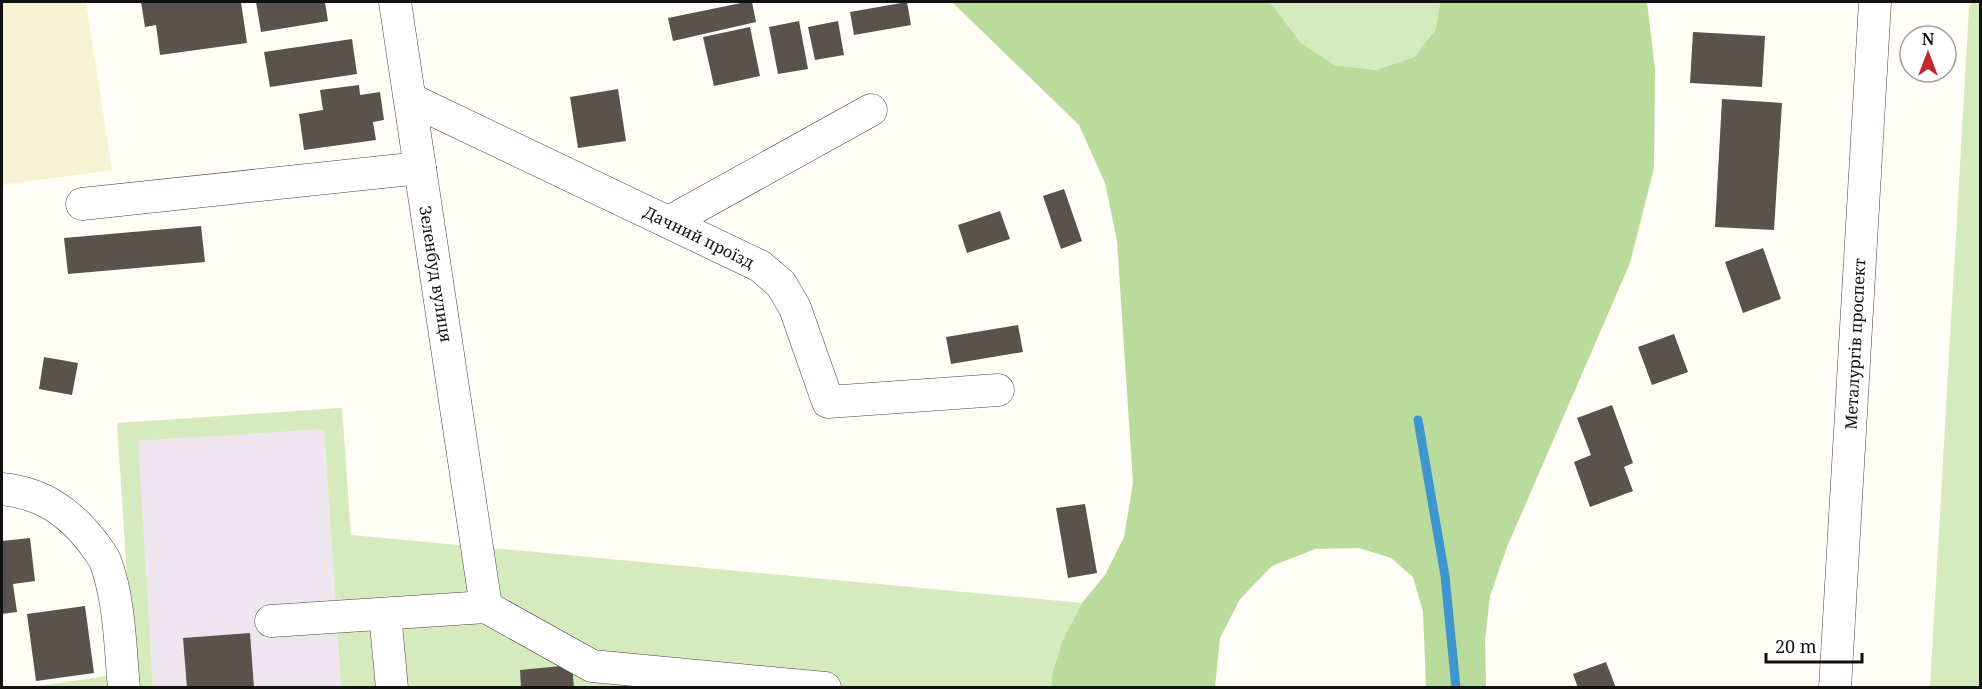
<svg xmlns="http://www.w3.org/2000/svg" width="1982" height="689" viewBox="0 0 1982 689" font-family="'Noto Serif',serif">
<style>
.industrial{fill:#eee6ef}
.farmland{fill:#f6f3d4}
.green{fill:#d5ebbd}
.forest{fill:#b9dc9c}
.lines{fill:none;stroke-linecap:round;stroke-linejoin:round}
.stream{stroke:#3f96cf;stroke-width:9}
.building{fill:#5a524d}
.minor-casing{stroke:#444;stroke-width:33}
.minor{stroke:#fff;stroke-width:32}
.labels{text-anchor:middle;stroke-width:6;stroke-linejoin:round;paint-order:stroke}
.street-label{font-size:16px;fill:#111;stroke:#fff}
</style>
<rect width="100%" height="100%" fill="#fffdf5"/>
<!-- industrial -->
<path class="industrial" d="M324,428L341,687H153L137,441Z"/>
<!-- farmland -->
<path class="farmland" d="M2,2H86L112,170L2,185Z"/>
<!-- green -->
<g class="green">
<path d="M1270,2H1440L1436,29L1414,57L1376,70L1335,65L1301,43Z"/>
<path d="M1972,2H1980V687H1930L1969,8Z"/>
<path d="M342,408L351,535L1082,603C1068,630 1054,656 1052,687H341L324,429L138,441L153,687L25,688L133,672L117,423Z"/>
</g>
<!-- forest -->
<path class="forest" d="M952,2H1270L1301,43L1335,65L1376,70L1414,57L1436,29L1440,2H1647L1655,70L1654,168L1630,263L1507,547L1490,596L1485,640L1486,687H1426L1423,612L1413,577L1391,558L1359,548L1315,549L1272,566L1240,599L1220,638L1215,687H1052V675L1062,642L1082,603L1105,575L1124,537L1133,483L1117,241L1105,183L1079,125Z"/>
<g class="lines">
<!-- stream -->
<path class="stream" d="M1418,420L1445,576L1456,688"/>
</g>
<!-- building -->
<g class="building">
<path d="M141,2H241L247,43L160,55L156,25L145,27Z"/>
<path d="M256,2H325L328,21L261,32Z"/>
<path d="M746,2H752L756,22L673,41L668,18Z"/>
<path d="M907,2L911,25L854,35L850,12Z"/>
<path d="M799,21L808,69L778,74L769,27Z"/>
<path d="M838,21L844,55L815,60L808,27Z"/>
<path d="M750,27L760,76L714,86L703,37Z"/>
<path d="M1693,32L1765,36L1762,87L1690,83Z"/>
<path d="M352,39L357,74L270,87L264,52Z"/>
<path d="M359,85L360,95L380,92L384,120L373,122L376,140L304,150L299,114L323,110L320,90Z"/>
<path d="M618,89L626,141L578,148L570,97Z"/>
<path d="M1722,99L1782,103L1774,230L1715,227Z"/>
<path d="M1064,189L1082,241L1061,249L1043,196Z"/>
<path d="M1000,211L1010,239L967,253L958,225Z"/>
<path d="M201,226L205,262L68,274L64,238Z"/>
<path d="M1763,248L1781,299L1743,313L1725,262Z"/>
<path d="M1018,325L1023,352L951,364L946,337Z"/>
<path d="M1674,334L1688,372L1652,385L1638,347Z"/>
<path d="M44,357L78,363L72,395L39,389Z"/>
<path d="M1612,405L1633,463L1624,467L1633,491L1590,507L1574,462L1591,455L1577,418Z"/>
<path d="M1085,504L1097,573L1068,578L1056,508Z"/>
<path d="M30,538L35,581L13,584L17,612L2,614V541Z"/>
<path d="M85,606L94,673L36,681L27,614Z"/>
<path d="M250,633L254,688H187L183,638Z"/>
<path d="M1606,662L1616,688H1578L1573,674Z"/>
<path d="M572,665L574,688H521L520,670Z"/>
</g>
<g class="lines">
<defs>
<g id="minor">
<path d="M395,2L486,607"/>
<path d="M410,99L760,266L781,284L795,308L828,402L998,390"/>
<path d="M82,204L420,168"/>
<path d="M669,222L871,110"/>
<path d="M2,489C42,493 70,512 94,544C98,550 104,557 106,563C120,603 120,647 124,688"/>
<path d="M385,614L392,688"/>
<path d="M271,621L486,607L592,666L825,688"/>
<path d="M1835,688L1875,2"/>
</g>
</defs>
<!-- minor casing -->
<use href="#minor" class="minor-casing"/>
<!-- minor -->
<use href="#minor" class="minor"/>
</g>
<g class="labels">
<!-- street labels -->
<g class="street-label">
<text transform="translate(699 237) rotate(26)" y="6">Дачний проїзд</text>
<text transform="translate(436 274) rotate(81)" y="6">Зеленбуд вулиця</text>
<text transform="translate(1855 344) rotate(-87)" y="6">Металургів проспект</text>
</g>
</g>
<!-- border -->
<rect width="1982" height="689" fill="none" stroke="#111111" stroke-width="6"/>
<!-- north arrow -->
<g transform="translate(1928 54)"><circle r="28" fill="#ffffff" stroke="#a0a0a0" stroke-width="1.5"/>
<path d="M0-4.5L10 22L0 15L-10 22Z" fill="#c4262e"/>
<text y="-9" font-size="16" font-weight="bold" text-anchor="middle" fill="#111111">N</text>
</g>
<!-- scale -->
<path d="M1766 653v9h96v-9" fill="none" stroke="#111111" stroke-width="3"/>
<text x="1775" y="653" font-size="18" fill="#111111" stroke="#ffffff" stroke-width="4.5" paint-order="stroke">20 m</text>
</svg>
